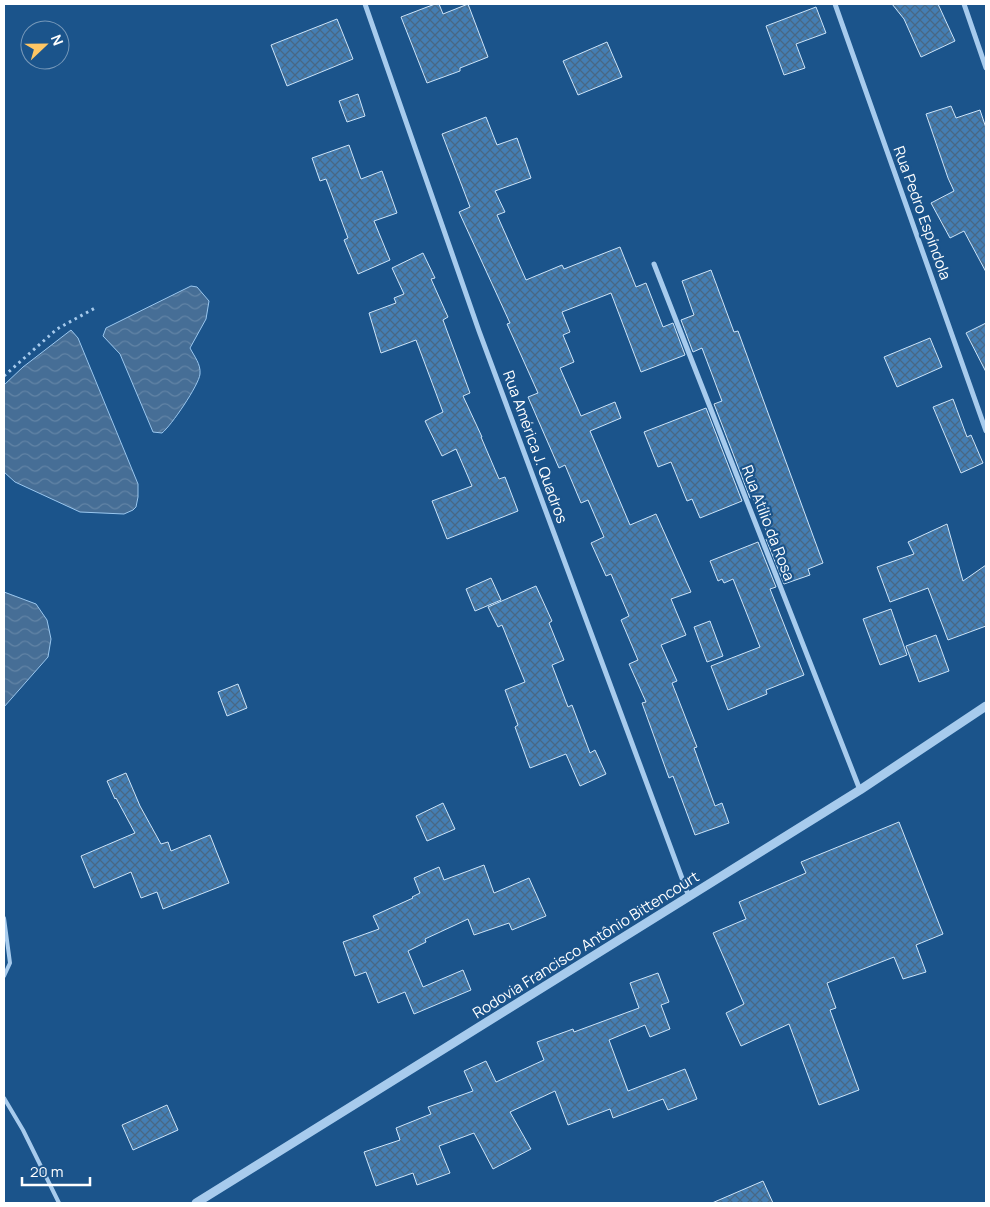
<svg xmlns="http://www.w3.org/2000/svg" width="990" height="1207" viewBox="0 0 990 1207" font-family="Manrope,sans-serif">
<style>
.water{fill:url(#water-waves);stroke:#9ac7ef}
.building{fill:url(#building-cross-hatch);stroke:#cce4f9}
.lines{fill:none;stroke-linecap:round;stroke-linejoin:round}
.path{stroke:#a7cbed;stroke-width:3;stroke-dasharray:2.5 4;stroke-linecap:butt}
.service{stroke:#a7cbed;stroke-width:4}
.minor{stroke:#a7cbed;stroke-width:5}
.tertiary{stroke:#a7cbed;stroke-width:9}
.labels{text-anchor:middle;stroke-width:4.5;stroke-linejoin:round;paint-order:stroke}
.street-label{font-size:15px;fill:#fff;stroke:#1b548b}
</style>
<defs>
<pattern id="water-waves" width="16" height="10" patternUnits="userSpaceOnUse" patternTransform="scale(1.25)"><rect width="16" height="10" fill="#466e96"/><path d="M0 5q4-4 8 0t8 0" fill="none" stroke="#6284a6"/></pattern>
<pattern id="building-cross-hatch" width="8" height="8" patternUnits="userSpaceOnUse" patternTransform="scale(1.25)"><rect width="8" height="8" fill="#447eb3"/><path d="M0 0l8 8M0 8l8-8" fill="none" stroke="#486885"/></pattern>
</defs>
<rect width="100%" height="100%" fill="#1b548b"/>
<!-- water -->
<g class="water">
<path d="M191,286L197,287L209,301L206,319L190,348C194,356 201,364 200,374C199,385 171,426 162,433L153,432L120,354L103,336L106,328Z"/>
<path d="M71,330L78,338L138,484V497L136,507L133,510L124,514L80,512L15,482L4,472V385L23,367Z"/>
<path d="M4,592L36,604L47,620L51,639L48,657L4,707Z"/>
</g>
<!-- building -->
<g class="building">
<path d="M435,4H439L443,14L468,4L488,57L460,68V71L427,83L401,17Z"/>
<path d="M892,4H938L955,41L921,57L904,19Z"/>
<path d="M816,7L826,33L796,44L805,68L784,75L766,26Z"/>
<path d="M337,19L353,59L287,86L271,45Z"/>
<path d="M607,42L622,77L578,95L563,61Z"/>
<path d="M358,94L365,116L347,122L339,101Z"/>
<path d="M951,106L956,118L980,110L986,128V272L964,231L950,238L931,203L954,191L948,178L926,114Z"/>
<path d="M486,117L497,145L517,138L531,178L495,191L505,212L497,215L526,280L562,265L564,269L620,247L636,287L646,283L663,327L673,323L685,355L641,372L611,293L562,312L570,332L563,335L574,362L560,368L581,416L615,402L621,418L590,431L630,525L656,514L691,592L671,599L686,635L661,645L677,681L672,683L697,747L694,748L715,806L722,803L729,823L695,835L673,776L669,778L642,703L646,702L629,664L638,660L621,620L629,616L611,574L606,576L591,543L604,537L588,500L581,503L565,465L559,468L528,397L538,393L507,324L510,323L459,212L470,207L442,134Z"/>
<path d="M349,145L361,179L382,171L397,213L374,221L390,260L358,274L344,240L348,238L326,179L320,181L312,158Z"/>
<path d="M423,253L435,278L431,279L448,317L443,320L470,393L463,396L482,437H481L499,479L505,477L518,511L447,539L432,501L472,486L456,449L442,456L425,421L443,412L416,340L381,353L369,313L396,303L394,298L404,294L392,268Z"/>
<path d="M711,270L734,332L738,331L823,563L808,569L810,575L784,584L766,539L769,538L753,497L750,498L714,404L722,401L702,348L693,352L681,320L694,315L682,281Z"/>
<path d="M986,323V372L966,333Z"/>
<path d="M930,338L942,367L897,387L884,357Z"/>
<path d="M953,399L967,437L971,435L983,463L961,473L933,407Z"/>
<path d="M706,408L742,501L700,518L692,499L687,501L671,462L658,467L644,432Z"/>
<path d="M947,524L963,581L986,565V626L948,640L928,588L890,602L877,567L914,554L908,542Z"/>
<path d="M758,542L776,587L770,589L804,675L766,690L767,694L728,710L711,666L760,647L733,579L724,583L722,579L718,581L710,561Z"/>
<path d="M491,578L501,600L475,611L466,589Z"/>
<path d="M536,586L552,621L549,623L564,660L552,665L568,707L572,705L590,753L595,750L606,774L580,786L566,754L530,768L515,727L518,725L505,690L525,682L502,625L498,627L488,607Z"/>
<path d="M891,609L907,655L880,665L863,619Z"/>
<path d="M710,621L723,656L707,662L694,627Z"/>
<path d="M936,635L949,671L919,682L906,646Z"/>
<path d="M238,684L247,708L227,716L218,692Z"/>
<path d="M126,773L140,806L161,844L168,842L171,851L210,835L229,883L163,909L157,892L141,898L131,872L94,888L81,856L135,833L116,798L115,799L107,781Z"/>
<path d="M443,803L455,829L427,841L416,816Z"/>
<path d="M899,822L943,934L916,945L926,972L903,979L894,957L827,983L836,1008L830,1010L859,1090L819,1105L789,1024L741,1046L726,1013L744,1004L713,933L746,919L739,902L806,873L801,862Z"/>
<path d="M484,865L494,893L529,878L546,916L512,930L509,923L474,935L468,919L425,939L426,942L408,951L423,987L463,970L471,990L414,1014L405,992L378,1003L366,972L355,976L343,942L379,929L373,916L413,898L412,897L420,893L414,878L439,867L444,880Z"/>
<path d="M658,973L669,1002L661,1005L670,1029L650,1037L645,1025L609,1040L628,1091L685,1069L697,1099L668,1110L663,1099L613,1118L610,1109L568,1125L555,1091L510,1112L531,1149L493,1169L474,1133L439,1146L450,1173L417,1185L413,1173L376,1186L364,1152L400,1140L396,1128L431,1114L428,1107L473,1091L464,1071L486,1061L496,1082L544,1060L537,1042L573,1029L574,1032L639,1008L630,983Z"/>
<path d="M167,1105L178,1130L133,1150L122,1125Z"/>
<path d="M763,1181L773,1203H712Z"/>
</g>
<g class="lines">
<!-- path -->
<path class="path" d="M4,376L57,329L95,308"/>
<!-- service -->
<g class="service">
<path d="M4,918L10,963L4,976"/>
<path d="M4,1098L23,1130L59,1203"/>
</g>
<!-- minor -->
<g class="minor">
<path d="M365,4L479,331L689,897"/>
<path d="M835,4L986,431"/>
<path d="M964,4L986,68"/>
<path d="M654,264L860,790"/>
</g>
<!-- tertiary -->
<path class="tertiary" d="M196,1203L860,790L986,706"/>
</g>
<g class="labels">
<!-- street labels -->
<g class="street-label">
<text transform="translate(922 213) rotate(70)" y="5">Rua Pedro Espíndola</text>
<text transform="translate(535 447) rotate(70)" y="5">Rua América J. Quadros</text>
<text transform="translate(768 523) rotate(69)" y="5">Rua Atílio da Rosa</text>
<text transform="translate(586 945) rotate(-32)" y="5">Rodovia Francisco Antônio Bittencourt</text>
</g>
</g>
<!-- border -->
<rect width="990" height="1207" fill="none" stroke="#ffffff" stroke-width="10"/>
<!-- north arrow -->
<g transform="translate(45 45) rotate(68)"><circle r="24" fill="#1b548b" stroke="#7698b9"/>
<path d="M0-4L9 19L0 12L-9 19Z" fill="#fec664"/>
<text y="-8" font-size="14" font-weight="bold" text-anchor="middle" fill="#ffffff">N</text>
</g>
<!-- scale -->
<path d="M22 1177v8h68v-8" fill="none" stroke="#ffffff" stroke-width="2.5"/>
<text x="30" y="1177" font-size="15" fill="#ffffff" stroke="#1b548b" stroke-width="4" paint-order="stroke">20 m</text>
</svg>
